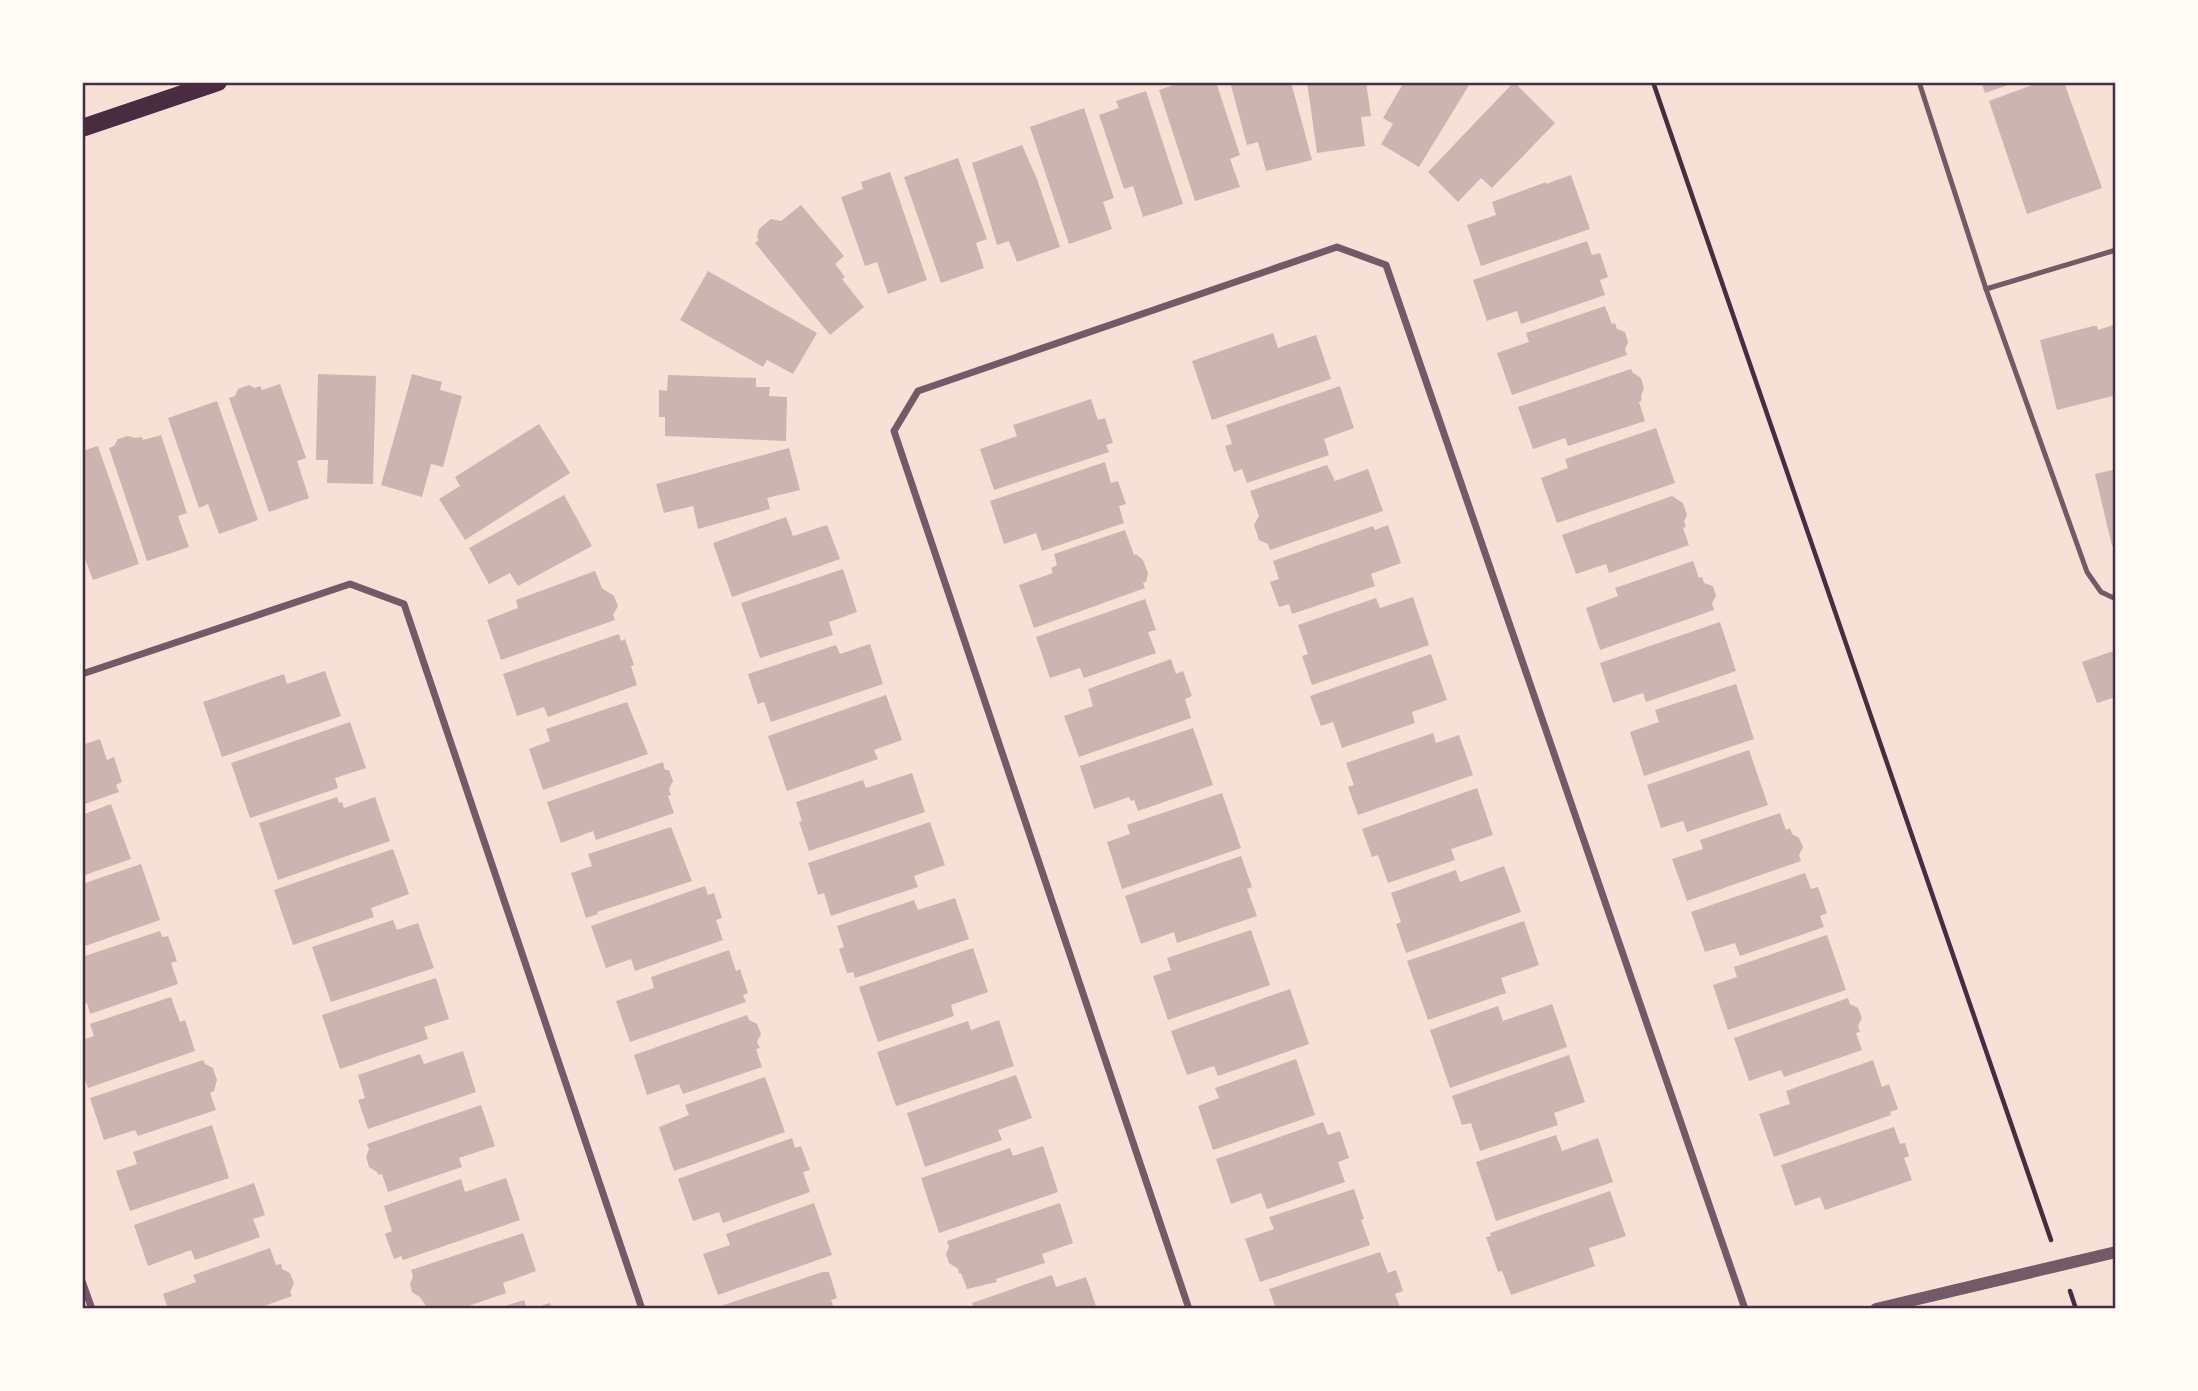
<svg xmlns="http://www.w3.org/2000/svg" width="2198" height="1391" viewBox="0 0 2198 1391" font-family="'Fira Sans',sans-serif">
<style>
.building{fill:#ccb4b1}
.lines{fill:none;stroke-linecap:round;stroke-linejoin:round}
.path{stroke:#4a2c40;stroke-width:4.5}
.service{stroke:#755966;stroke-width:5}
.minor{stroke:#755966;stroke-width:7}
.tertiary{stroke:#755966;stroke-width:12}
.primary{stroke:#4a2c40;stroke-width:18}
.neatline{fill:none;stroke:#4a2c40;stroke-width:2.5}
</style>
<rect width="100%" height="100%" fill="#f7e1d7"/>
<!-- building -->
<g class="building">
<path d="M1182,82H1216L1240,155L1230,159L1240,187L1195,201L1159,90Z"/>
<path d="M1230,82H1291L1312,160L1266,171L1258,142L1247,145Z"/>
<path d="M1307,82H1366L1371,116L1361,117L1365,146L1317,153Z"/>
<path d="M1404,82H1471L1419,167L1381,144L1393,124L1383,118Z"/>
<path d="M1514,82L1555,123L1492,188L1481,178L1458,202L1428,172Z"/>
<path d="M1981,82H2014V83L1985,93Z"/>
<path d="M2040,82H2064L2102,188L2027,214L1989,101Z"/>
<path d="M1146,91L1183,204L1143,217L1133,186L1124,189L1099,115L1119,108L1116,101Z"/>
<path d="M1084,108L1114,198L1103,202L1112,229L1069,244L1030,127Z"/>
<path d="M1022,145L1037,179L1060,247L1017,262L1009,241L997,245L972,163Z"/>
<path d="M958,158L987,239L976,243L984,268L941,283L904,177Z"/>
<path d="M890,172L927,280L888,294L877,262L865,266L841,197L863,189L861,182Z"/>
<path d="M1571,175L1590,229L1481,266L1467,225L1496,215L1492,202L1546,182V184Z"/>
<path d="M801,205L844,256L835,264L845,277L842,279L864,307L830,335L755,243L759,240L757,237L759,229L771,219L781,221Z"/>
<path d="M1587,241L1592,255L1600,253L1608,277L1600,280L1605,295L1521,324L1517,311L1487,321L1473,280Z"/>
<path d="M708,271L817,333L793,374L767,360L763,367L680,320Z"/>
<path d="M1605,306L1612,324L1615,323L1617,329L1625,332L1628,342L1625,349L1627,355L1512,395L1497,353L1529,342L1526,333Z"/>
<path d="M2116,324V402L2113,396L2057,410L2040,340L2093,326H2097L2098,330Z"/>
<path d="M1273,333L1278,348L1316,335L1331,379L1212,420L1192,361Z"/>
<path d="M1631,369L1633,373L1641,378L1644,388L1641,396L1642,400L1639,402L1645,421L1568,446L1565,438L1533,449L1518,407Z"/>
<path d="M318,374L376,376L373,484L327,483L328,460H316Z"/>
<path d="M412,374L442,382L440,390L462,396L443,467L431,464L422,497L381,485Z"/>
<path d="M668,375L756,378V387H770L769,396L787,397L786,441L665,436V417H659V390L667,391Z"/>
<path d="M280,384L306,458L297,461L309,498L269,512L229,398L235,396L238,389L249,385L255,388L260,386L262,390Z"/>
<path d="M1340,386L1354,428L1324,439L1329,455L1247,483L1242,469L1234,472L1225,446L1232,444L1226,425Z"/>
<path d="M1091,399L1098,420L1105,418L1113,443L1106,445L1109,452L994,490L980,449L1017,436L1013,425Z"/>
<path d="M217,401L258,520L219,534L208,504L199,508L168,418Z"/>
<path d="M539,424L570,473L465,540L439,499L460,486L455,477Z"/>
<path d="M1656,428L1675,483L1557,523L1541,478L1568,468L1565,459Z"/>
<path d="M161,435L187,513L178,516L189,547L147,561L109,448L114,446L118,439L128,436L135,438L142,437L143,440Z"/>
<path d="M98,446L139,564L93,580L84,556H82V451Z"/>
<path d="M789,448L800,490L767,498L770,509L698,529L693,506L664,513L656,484Z"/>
<path d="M1105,462L1111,483L1118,481L1126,504L1119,506L1124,523L1042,551L1036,533L1004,544L990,501Z"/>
<path d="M1327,465L1335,481L1368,469L1383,511L1270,550L1268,544L1259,540L1254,525L1259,516L1250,491Z"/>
<path d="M2116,469V545L2112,546L2095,474Z"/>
<path d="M564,495L592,546L518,586L510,573L489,584L469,548Z"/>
<path d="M1672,496L1683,503L1687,515L1684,521L1686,527L1683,528L1689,545L1609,573L1606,564L1576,574L1562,535Z"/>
<path d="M786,517L793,536L827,525L840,559L732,597L713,543Z"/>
<path d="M1388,525L1401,563L1371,574L1375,586L1292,614L1289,604L1279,607L1270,582L1279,579L1273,561L1373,526L1375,530Z"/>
<path d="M1125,530L1134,555L1136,554L1143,560L1148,573L1146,582L1143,583L1145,588L1034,628L1019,585L1053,573L1051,568L1057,565L1054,554Z"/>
<path d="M1693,561L1699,578L1702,577L1704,583L1713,586L1716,596L1712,603L1714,610L1600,650L1586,608L1618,596L1615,588Z"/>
<path d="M843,569L857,612L829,622L833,635L760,658L741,603Z"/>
<path d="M595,571L602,588L614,596L618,606L613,615L615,620L501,660L487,620L518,608L516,600Z"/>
<path d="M1413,597L1429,645L1312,685L1302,656L1308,654L1298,625L1376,598L1380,608Z"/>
<path d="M1145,599L1156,630L1148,632L1156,653L1084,678L1080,668L1050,678L1036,637Z"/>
<path d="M1720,622L1736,671L1646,702L1643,693L1613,703L1600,663Z"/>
<path d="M619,634L621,641L625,639L634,665L631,666L637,685L548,717L544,707L517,716L503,674Z"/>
<path d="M870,644L883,684L771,722L764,702L758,704L748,674L836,645L840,654Z"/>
<path d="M2116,650V697L2097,703L2082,662Z"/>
<path d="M1431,654L1447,700L1412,712L1415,723L1342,748L1333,722L1321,726L1310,696Z"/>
<path d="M1171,659L1176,674L1183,671L1192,696L1185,699L1191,718L1079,757L1064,716L1093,706L1088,689Z"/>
<path d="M325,671L341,716L222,757L203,702L284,674L287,684Z"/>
<path d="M1736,684L1754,739L1644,776L1630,732L1659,722L1655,710Z"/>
<path d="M886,695L902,740L874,750L878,759L787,791L768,736Z"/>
<path d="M627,702L648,754L543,790L529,749L550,741L546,729Z"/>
<path d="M350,722L366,768L335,778L338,788L250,818L231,763Z"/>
<path d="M1193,728L1213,785L1138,811L1134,800L1131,801L1129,797L1094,809L1080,766Z"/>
<path d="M1433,733L1436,743L1459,735L1473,775L1358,815L1348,787L1354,785L1346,763Z"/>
<path d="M100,739L107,760L114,757L122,782L116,785L119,792L82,805V745Z"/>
<path d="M1749,750L1768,805L1687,832L1683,821L1661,828L1647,785Z"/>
<path d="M663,762L665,770H669L673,781L669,789L671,795L668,796L674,813L596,840L593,831L561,843L547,802Z"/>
<path d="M912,773L925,812L809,851L799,822L802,821L796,802L863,780L866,788Z"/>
<path d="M1477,788L1493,835L1451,849L1455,860L1388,883L1378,855L1372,857L1362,829Z"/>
<path d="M1222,793L1241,848L1122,889L1107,842L1130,834L1127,825Z"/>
<path d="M337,797L339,803L342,802L344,808L375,797L390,841L278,880L259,823Z"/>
<path d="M111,804L131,859L82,876V815Z"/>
<path d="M1780,813L1786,830L1790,828L1792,834L1799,838L1803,847L1799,855L1801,861L1687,901L1672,859L1703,849L1700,840Z"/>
<path d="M930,822L945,865L914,876L918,887L831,916L824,893L818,895L808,863Z"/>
<path d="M671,827L692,881L597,912L598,914L586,918L571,873L592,866L588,854Z"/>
<path d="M393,849L409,894L371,908L374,917L293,945L274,890Z"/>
<path d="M1241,856L1252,887L1247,889L1257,916L1177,943L1174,932L1141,944L1125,896Z"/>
<path d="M141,864L160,920L82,947V884Z"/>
<path d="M1504,866L1521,912L1406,953L1396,924L1401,922L1391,893L1456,870L1460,882Z"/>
<path d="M1805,873L1811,889L1818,887L1827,913L1820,916L1824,927L1740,956L1735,943L1705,952L1691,912Z"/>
<path d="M705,886L708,895L714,893L722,918L716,920L723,940L635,971L631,959L606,968L591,926Z"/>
<path d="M955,898L969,939L855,978L853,972L847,973L839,949L844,947L837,926L914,900L918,910Z"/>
<path d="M393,920L397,930L418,923L434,968L331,1002L312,947Z"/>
<path d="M1524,921L1539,965L1501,978L1506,993L1428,1020L1407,961Z"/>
<path d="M1251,930L1270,985L1168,1020L1153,976L1171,970L1167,958Z"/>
<path d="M160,931L162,937L168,936L177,961L171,963L178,984L90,1014L87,1003L82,1004V957Z"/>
<path d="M1827,935L1846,990L1728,1030L1713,985L1737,977L1734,967Z"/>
<path d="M973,948L988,992L951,1005L954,1016L878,1042L859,987Z"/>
<path d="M729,950L736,971L740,969L748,993L743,995L746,1002L630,1042L616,1001L654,988L651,977Z"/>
<path d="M436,978L449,1019L424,1027L428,1039L340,1069L322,1015Z"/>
<path d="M1290,989L1309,1044L1218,1076L1214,1066L1187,1075L1171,1031Z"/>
<path d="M171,997L180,1022L185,1020L195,1051L88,1088L82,1072V1040L94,1036L90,1024Z"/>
<path d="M1848,998L1850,1004L1858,1008L1862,1018L1858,1026L1860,1032L1856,1033L1862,1050L1784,1077L1781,1070L1749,1081L1734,1038Z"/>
<path d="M1552,1004L1567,1047L1450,1088L1430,1030L1498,1006L1503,1021Z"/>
<path d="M747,1015L749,1020L757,1024L761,1034L757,1042L760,1048L756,1049L762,1067L683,1094L679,1084L647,1095L634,1055Z"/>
<path d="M999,1020L1014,1066L896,1106L877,1052L968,1021L971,1030Z"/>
<path d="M463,1051L476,1092L368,1129L358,1100L365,1098L358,1075L420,1054L424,1064Z"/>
<path d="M1569,1055L1585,1102L1554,1113L1558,1125L1480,1151L1471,1123L1462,1125L1452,1096Z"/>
<path d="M1296,1059L1315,1115L1213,1150L1198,1106L1219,1098L1215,1088Z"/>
<path d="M203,1060L205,1064L213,1068L217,1080L214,1091L210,1093L216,1110L138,1136L135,1130L104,1140L90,1098Z"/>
<path d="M1873,1060L1882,1087L1889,1084L1898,1109L1890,1112L1891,1115L1774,1157L1759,1114L1790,1104L1786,1091Z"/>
<path d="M1016,1075L1032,1118L998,1130L1002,1140L925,1167L907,1113Z"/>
<path d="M765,1077L785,1132L674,1171L659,1127L689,1115L685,1105Z"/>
<path d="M481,1105L495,1146L459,1158L462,1167L388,1192L382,1174L379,1175L377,1172L369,1167L366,1157L369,1149L367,1144Z"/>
<path d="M1323,1122L1328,1135L1340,1131L1349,1158L1338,1162L1345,1182L1267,1209L1261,1193L1231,1204L1216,1159Z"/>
<path d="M212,1125L229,1178L130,1211L116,1171L137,1164L133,1152Z"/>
<path d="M1894,1127L1900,1144L1905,1143L1909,1156L1904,1158L1912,1180L1825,1210L1820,1197L1795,1206L1781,1165Z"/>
<path d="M1556,1135L1562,1151L1598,1138L1613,1182L1496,1221L1476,1162Z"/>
<path d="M792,1138L795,1148L801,1146L810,1170L803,1172L810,1192L723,1223L719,1212L693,1221L678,1179Z"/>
<path d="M1043,1146L1058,1192L939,1233L921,1178L1010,1148L1013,1156Z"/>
<path d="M506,1178L520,1220L403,1260L401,1256L394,1259L385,1234L392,1231L384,1206L461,1179L465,1192Z"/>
<path d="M254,1183L265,1215L253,1219L260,1237L195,1260L191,1250L148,1266L134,1225Z"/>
<path d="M1354,1189L1364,1219L1361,1220L1370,1245L1260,1282L1245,1239L1274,1229L1269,1217Z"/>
<path d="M1610,1191L1626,1236L1589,1248L1595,1266L1511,1295L1502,1271L1498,1272L1486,1237L1491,1236L1490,1233Z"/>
<path d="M814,1203L832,1255L718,1295L703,1254L730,1245L726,1234Z"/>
<path d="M1060,1203L1073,1243L1042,1254L1045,1263L996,1279L997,1282L967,1289L961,1273L959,1274L958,1269L949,1263L946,1254L949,1247L947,1241Z"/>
<path d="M523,1233L536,1271L503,1283L506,1293L460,1309H428L420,1297L412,1292L410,1284L413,1276L411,1270Z"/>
<path d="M270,1248L276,1265L281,1264L282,1269L290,1273L294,1283L290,1292L292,1296L256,1309H168L163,1294L196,1282L193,1275Z"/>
<path d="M1380,1252L1388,1273L1396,1270L1403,1291L1395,1294L1400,1307L1276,1309L1269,1289Z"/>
<path d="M822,1272H829L837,1298L831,1300L834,1309H722L721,1306Z"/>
<path d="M1052,1275L1056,1287L1086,1277L1097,1309H974L972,1303Z"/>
<path d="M524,1300L527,1309H499V1308Z"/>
<path d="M550,1303L552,1309H534V1308Z"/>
</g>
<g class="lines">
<!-- path -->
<g class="path">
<path d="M1653,82L2051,1240"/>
<path d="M2070,1291L2076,1309"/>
</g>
<!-- service -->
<g class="service">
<path d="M1919,82L1986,289L2087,572L2101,592L2116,599"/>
<path d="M1986,289L2116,250"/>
</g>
<!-- minor -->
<g class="minor">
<path d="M82,674L350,584L404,604L642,1309"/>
<path d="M82,1281L92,1309"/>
<path d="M1189,1309L894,431L918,391L1337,247L1386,265L1745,1309"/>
</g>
<!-- tertiary -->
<path class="tertiary" d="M1876,1309L2116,1252"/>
<!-- primary -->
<path class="primary" d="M82,128L218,82"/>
</g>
<!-- border -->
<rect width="2198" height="1391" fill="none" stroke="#fffaf5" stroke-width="168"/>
<rect x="84" y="84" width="2030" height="1223" class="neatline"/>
</svg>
